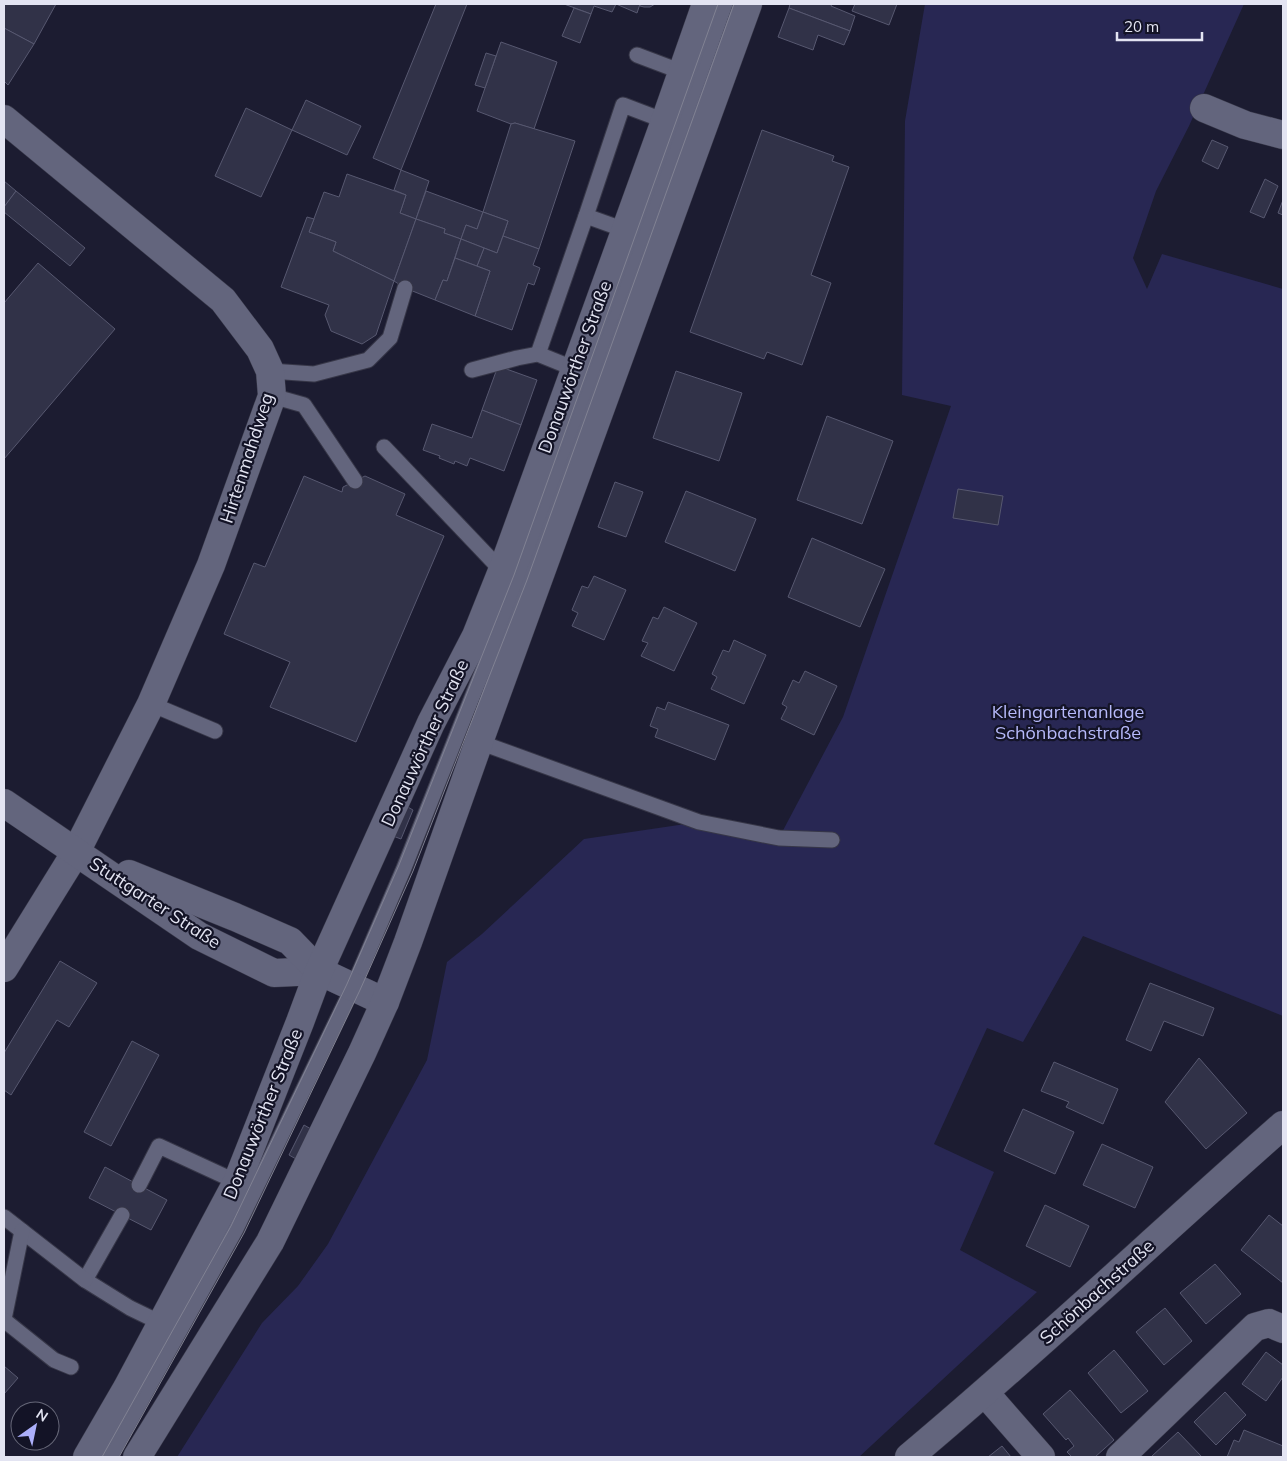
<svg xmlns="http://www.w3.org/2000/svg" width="1287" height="1461" viewBox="0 0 1287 1461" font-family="Mulish,sans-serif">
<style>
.green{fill:#282753}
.building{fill:#313248;stroke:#575870}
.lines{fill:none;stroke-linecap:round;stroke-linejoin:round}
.lane-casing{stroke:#373748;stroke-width:17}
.street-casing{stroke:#373748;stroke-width:29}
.secondary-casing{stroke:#373748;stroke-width:29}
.lane{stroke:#63657d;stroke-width:15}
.street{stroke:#63657d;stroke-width:28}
.secondary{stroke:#63657d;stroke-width:28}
.tram{stroke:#818293;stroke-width:1}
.labels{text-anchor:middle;stroke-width:4.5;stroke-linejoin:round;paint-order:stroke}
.street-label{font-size:18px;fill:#e3e4f2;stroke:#131326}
.park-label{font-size:18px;fill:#b6b9fa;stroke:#131326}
</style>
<rect width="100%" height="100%" fill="#1c1c31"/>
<!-- green -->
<path class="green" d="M925,4H1244L1189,126L1156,191L1133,258L1147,289L1162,254L1283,289V1016L1083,936L1023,1042L987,1028L934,1144L994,1172L960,1250L1037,1292L859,1457H177L262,1323L298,1286L328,1244L427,1060L447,962L482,934L584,839L699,822L779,838L843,717L951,406L902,395L905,121Z"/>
<!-- building -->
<g class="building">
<path d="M4,4H56L34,44L4,28Z"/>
<path d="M436,4H467L401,170L373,158Z"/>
<path d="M564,4H616L612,12L594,6L591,14Z"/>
<path d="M616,4H640L637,13Z"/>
<path d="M640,4H655L650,7H644L640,6Z"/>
<path d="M790,4H832L831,6L855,16L850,31L789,8Z"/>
<path d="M855,4H897L889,25L852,11Z"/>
<path d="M574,8L591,14L580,43L562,36Z"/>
<path d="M789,8L850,31L844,45L818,35L813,50L778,37Z"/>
<path d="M4,28L34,44L8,85L4,81Z"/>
<path d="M501,42L557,62L534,129L515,123L511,124L477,111Z"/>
<path d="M486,53L496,56L485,88L475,85Z"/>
<path d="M306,100L361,126L347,155L292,130Z"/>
<path d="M246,108L292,130L261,197L215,176Z"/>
<path d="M515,123L575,141L539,249L503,236L508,221L483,212L511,124Z"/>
<path d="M762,130L834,156L832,161L849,167L811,275L831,283L802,365L767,352L764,359L690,332Z"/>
<path d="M1212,140L1228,147L1218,169L1202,161Z"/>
<path d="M401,170L429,181L416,219L400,213L406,195L394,190Z"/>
<path d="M347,174L406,195L400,213L416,219L394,281L333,251L336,242L309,232L324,192L339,197Z"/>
<path d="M1265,179L1278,186L1264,218L1250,212Z"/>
<path d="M4,181L16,191L4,207Z"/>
<path d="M16,191L85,248L70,266L4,212V207Z"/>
<path d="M426,191L483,212L477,229L466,225L461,239L444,233L445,229L416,219Z"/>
<path d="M1283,200V215L1278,213Z"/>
<path d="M483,212L508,221L497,253L461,239L466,225L477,229Z"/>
<path d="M307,217L314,219L309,232L336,242L333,251L394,281L376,335L362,344L331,331L325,315L329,305L281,287Z"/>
<path d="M416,219L445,229L444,233L461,239L447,281L443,280L435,300L405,288L394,281Z"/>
<path d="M503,236L539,249L533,265L540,268L534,285L528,283L512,330L475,316L490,271L477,266L484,248L497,253Z"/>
<path d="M461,239L484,248L477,266L455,258Z"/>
<path d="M455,258L490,271L475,316L435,300L443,280L447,281Z"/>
<path d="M38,263L115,329L4,459V303Z"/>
<path d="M498,366L537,380L521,425L482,410Z"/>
<path d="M676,371L742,393L719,461L653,438Z"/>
<path d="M482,410L521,425L504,471L470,458L467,466L455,461L454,464L439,458L440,456L423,450L432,424L472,438Z"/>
<path d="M827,416L893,441L862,524L797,500Z"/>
<path d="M304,476L342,492L343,487L365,476L405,494L396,515L444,536L356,742L270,707L290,662L224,634L254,563L265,567Z"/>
<path d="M615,482L643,492L626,537L598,527Z"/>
<path d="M958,489L1003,496L998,525L953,518Z"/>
<path d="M686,491L756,519L735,571L665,542Z"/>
<path d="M812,538L885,569L860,627L788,597Z"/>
<path d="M594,576L626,590L604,640L572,626L578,613L572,610L582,586L588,588Z"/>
<path d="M664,607L697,623L674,671L641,656L648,643L642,641L653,617L658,619Z"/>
<path d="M734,640L766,655L744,704L711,689L717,677L712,674L723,650L729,652Z"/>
<path d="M805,671L837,686L814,735L781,719L787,707L782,704L793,680L799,683Z"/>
<path d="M668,702L729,725L715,760L655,737L658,729L650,726L657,707L665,710Z"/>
<path d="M406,806L413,810L401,839L393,836Z"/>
<path d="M60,961L97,983L69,1027L57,1020L11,1095L4,1090V1053Z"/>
<path d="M1150,983L1214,1008L1203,1036L1164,1021L1151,1051L1126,1040Z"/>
<path d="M132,1041L159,1055L111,1146L84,1132Z"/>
<path d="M1199,1058L1247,1113L1206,1149L1165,1102Z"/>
<path d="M1054,1062L1118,1089L1103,1124L1066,1107L1069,1102L1041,1091Z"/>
<path d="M1023,1109L1074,1132L1055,1174L1004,1151Z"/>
<path d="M304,1125L311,1129L296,1159L289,1155Z"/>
<path d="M1102,1144L1153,1167L1135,1208L1083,1185Z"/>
<path d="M105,1167L167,1200L151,1230L89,1198Z"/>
<path d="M1045,1205L1089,1226L1070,1267L1026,1246Z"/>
<path d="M1269,1215L1283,1226V1283L1241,1250Z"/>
<path d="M1215,1264L1241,1294L1206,1324L1180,1293Z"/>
<path d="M1165,1308L1192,1341L1164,1365L1136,1332Z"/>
<path d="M1114,1350L1148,1391L1121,1413L1088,1373Z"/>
<path d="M1266,1352L1283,1365V1377L1266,1401L1242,1384Z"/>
<path d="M4,1366L18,1378L4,1394Z"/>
<path d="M1070,1390L1114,1440L1095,1457H1072L1067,1452L1074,1446L1068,1438L1066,1440L1043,1414Z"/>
<path d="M1225,1392L1246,1415L1216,1445L1194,1422Z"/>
<path d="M1244,1430L1283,1446V1457H1227L1234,1440L1239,1442Z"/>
<path d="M1178,1432L1202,1457H1153L1152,1456Z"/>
<path d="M1002,1446L1011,1457H988Z"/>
</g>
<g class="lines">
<defs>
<g id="lane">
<path d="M637,55L682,72"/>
<path d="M625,230L586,216L623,105L665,121"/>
<path d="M538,354L586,216"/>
<path d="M472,370L517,358L538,354L575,369"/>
<path d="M270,371L314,374L368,360L390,338L405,288"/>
<path d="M272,396L304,405L355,481"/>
<path d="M384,447L502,571"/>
<path d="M151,704L215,731"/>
<path d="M479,742L699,822L779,838L832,840"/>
<path d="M139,1185L159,1146L237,1182"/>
<path d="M122,1215L85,1280L130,1308L161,1323"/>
<path d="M4,1217L85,1280"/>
<path d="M4,1319L22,1231"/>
<path d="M4,1320L54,1360L71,1367"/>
<path d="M110,1457L236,1229L353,987L404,868L520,577L725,4"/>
</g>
<g id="street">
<path d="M1204,108L1245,125L1283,135"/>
<path d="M4,119L223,300L260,349L270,371L272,396L211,565L151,704L76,852L4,968"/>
<path d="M985,1393L1041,1457"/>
<path d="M909,1457C1037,1350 1158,1235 1283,1125"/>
<path d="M1120,1457L1255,1327L1269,1323L1283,1329"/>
</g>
<g id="secondary">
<path d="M4,803L199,936L274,973L319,971"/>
<path d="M129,874L235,917L290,941L319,971L385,1002"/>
<path d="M87,1457L127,1388L237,1182L300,1022L319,971L431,723L476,636L502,571L665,121L706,4"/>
<path d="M137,1457L270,1242L362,1053L385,1002L408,942L479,742L748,4"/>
</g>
</defs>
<!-- lane casing -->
<use href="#lane" class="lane-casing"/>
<!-- street casing -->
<use href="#street" class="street-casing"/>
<!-- secondary casing -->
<use href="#secondary" class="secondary-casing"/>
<!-- lane -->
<use href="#lane" class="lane"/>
<!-- street -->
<use href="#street" class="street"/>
<!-- secondary -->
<use href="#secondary" class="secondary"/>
<!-- tram -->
<g class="tram">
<path d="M102,1457L231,1226L347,984L399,865L514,575L718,4"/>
<path d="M119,1457L244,1233L360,990L413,871L527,580L734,4"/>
</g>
</g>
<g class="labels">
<!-- street labels -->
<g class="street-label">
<text transform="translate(575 367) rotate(-70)" y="6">Donauwörther Straße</text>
<text transform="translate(247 458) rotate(-72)" y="6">Hirtenmahdweg</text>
<text transform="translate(425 743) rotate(-65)" y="6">Donauwörther Straße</text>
<text transform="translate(155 903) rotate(33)" y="6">Stuttgarter Straße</text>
<text transform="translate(263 1114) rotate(-68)" y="6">Donauwörther Straße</text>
<text transform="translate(1097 1292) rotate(-42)" y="6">Schönbachstraße</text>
</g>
<!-- park labels -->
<g class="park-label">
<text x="1068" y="718">Kleingartenanlage<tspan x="1068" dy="21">Schönbachstraße</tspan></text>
</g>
</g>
<!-- border -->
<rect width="1287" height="1461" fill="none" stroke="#e3e4f2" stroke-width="10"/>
<!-- north arrow -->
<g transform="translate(35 1426) rotate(33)"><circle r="24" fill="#131326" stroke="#666778"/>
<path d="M0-4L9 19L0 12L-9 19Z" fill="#acaffb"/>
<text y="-8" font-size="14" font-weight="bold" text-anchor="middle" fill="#e3e4f2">N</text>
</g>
<!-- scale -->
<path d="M1117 32v8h85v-8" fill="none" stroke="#e3e4f2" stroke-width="2.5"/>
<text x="1124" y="32" font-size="15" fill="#e3e4f2" stroke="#131326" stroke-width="4" paint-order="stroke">20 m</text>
</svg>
